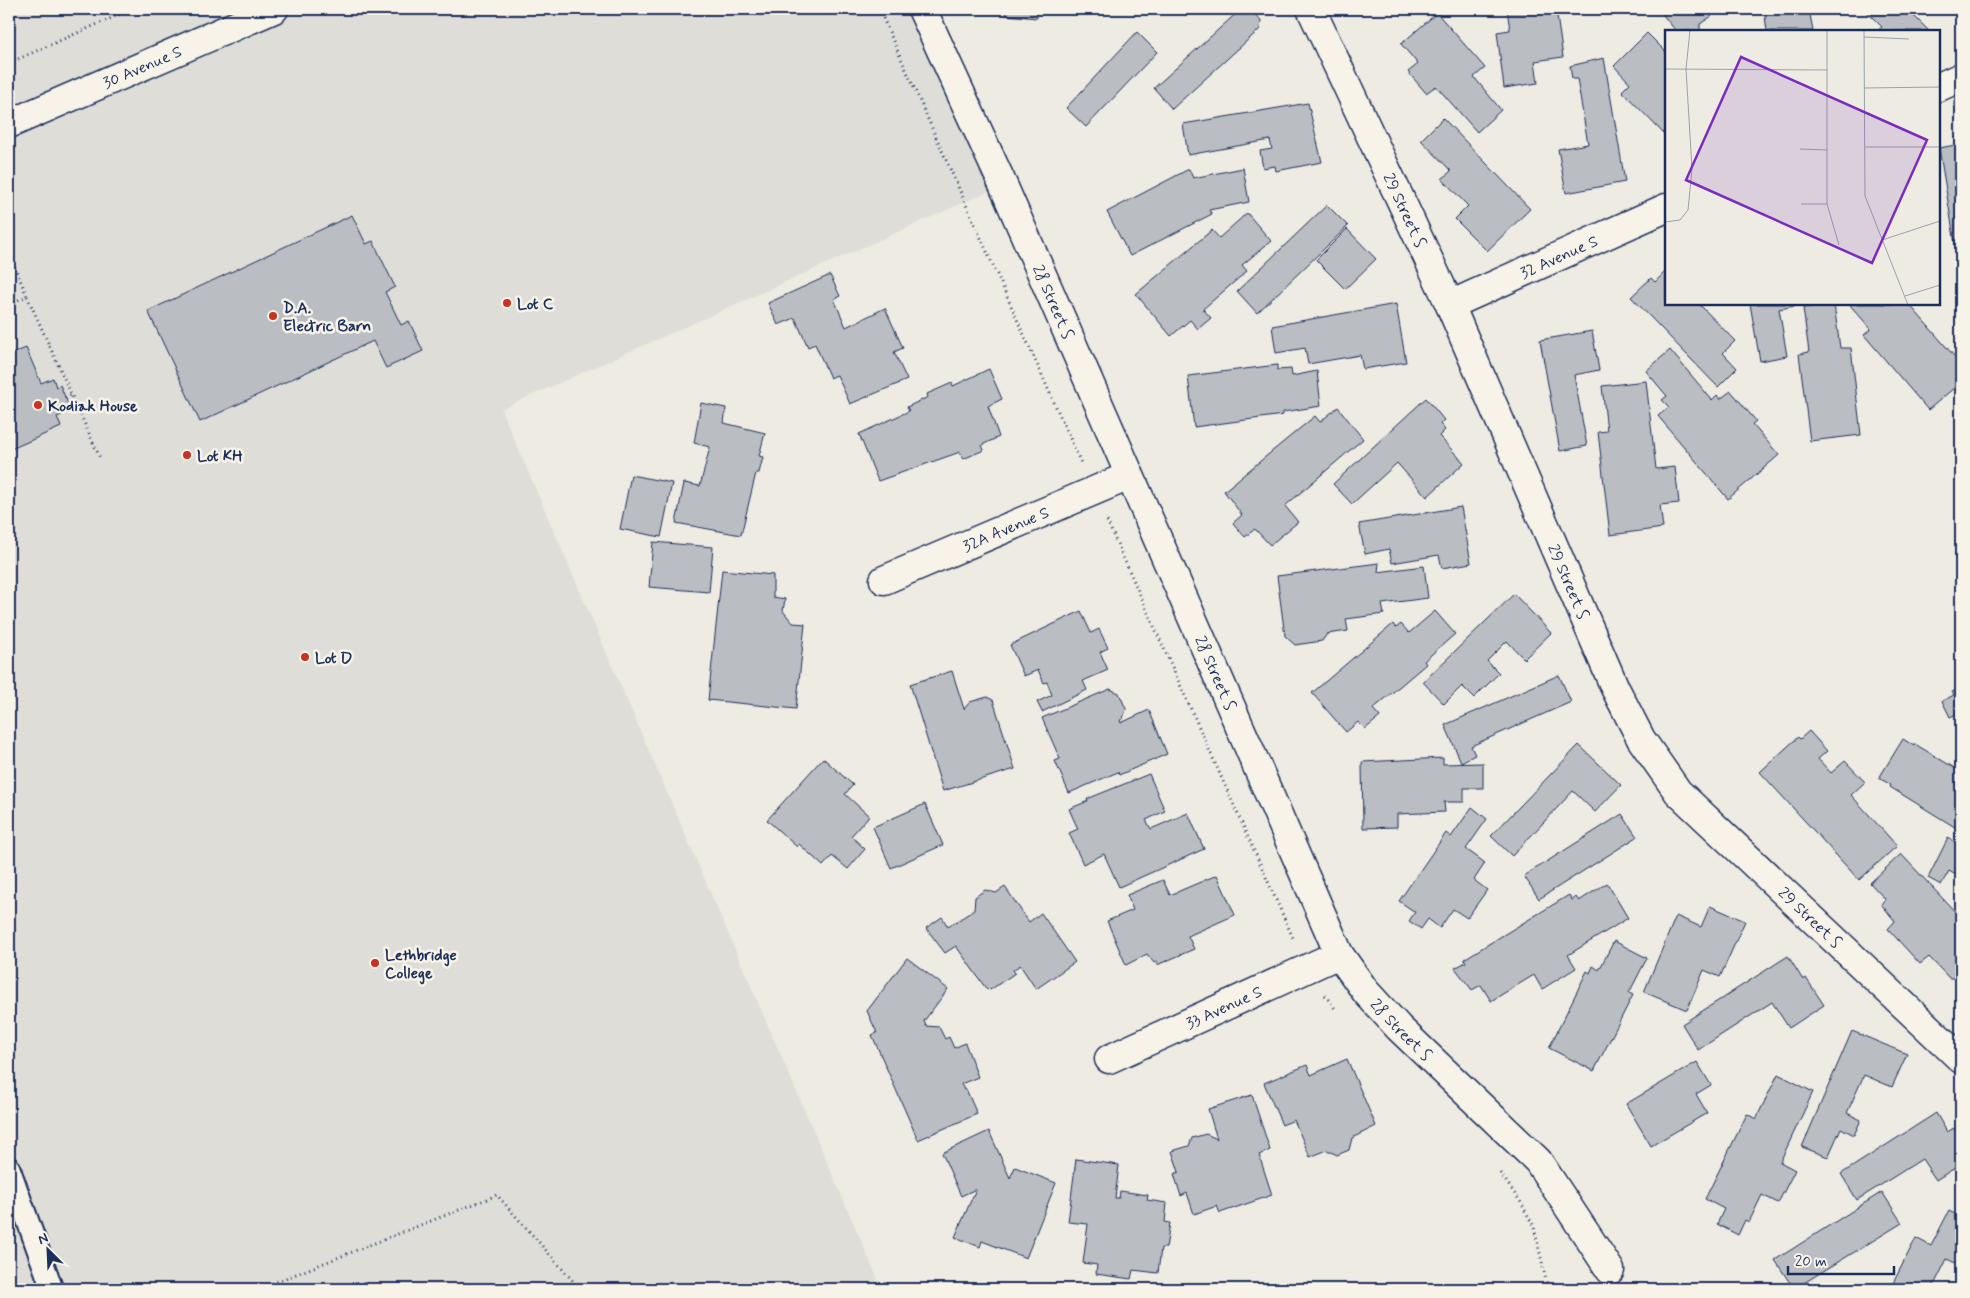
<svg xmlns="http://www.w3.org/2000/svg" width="1970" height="1298" viewBox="0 0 1970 1298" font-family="Mynerve,sans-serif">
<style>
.built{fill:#deddd8}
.building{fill:#babdc2;stroke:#1b2f5e}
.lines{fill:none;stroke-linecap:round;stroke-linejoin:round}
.lane-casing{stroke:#1b2f5e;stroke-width:25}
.street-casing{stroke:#1b2f5e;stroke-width:31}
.secondary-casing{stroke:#1b2f5e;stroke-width:31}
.path{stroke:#1b2f5e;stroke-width:3;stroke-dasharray:1 4;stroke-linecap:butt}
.lane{stroke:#f7f3e8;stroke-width:21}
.street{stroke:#f7f3e8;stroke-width:28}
.secondary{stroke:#f7f3e8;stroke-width:28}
.poi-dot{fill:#c8321e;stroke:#f7f3e8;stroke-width:2}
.labels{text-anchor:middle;stroke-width:5;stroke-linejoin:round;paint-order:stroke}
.street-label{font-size:16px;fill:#1b2f5e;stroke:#f7f3e8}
.poi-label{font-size:16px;font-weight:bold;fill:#1b2f5e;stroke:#f7f3e8;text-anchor:start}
.inset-road{fill:none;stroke:#9aa0ad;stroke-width:1}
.view{fill:#7b2cbf;fill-opacity:0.15;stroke:#7b2cbf;stroke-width:2.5}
.inset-edge{fill:none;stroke:#1b2f5e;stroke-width:2.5}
</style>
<rect width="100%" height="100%" fill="#eeebe2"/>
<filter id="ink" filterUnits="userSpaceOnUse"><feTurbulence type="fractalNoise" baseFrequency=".02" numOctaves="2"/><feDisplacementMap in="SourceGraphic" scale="10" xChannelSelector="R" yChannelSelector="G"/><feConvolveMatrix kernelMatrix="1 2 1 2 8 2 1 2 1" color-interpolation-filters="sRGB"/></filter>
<g filter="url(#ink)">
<!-- built -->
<path class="built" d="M9,9H922L1003,185L501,409L882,1289H9Z"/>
<!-- building -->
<g class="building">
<path d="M1007,9H1037V18L1006,15Z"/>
<path d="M1241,9H1250L1261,21L1260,29L1172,109L1154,88Z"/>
<path d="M1507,9H1556L1563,57L1535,61L1538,83L1504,88L1497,32L1510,30Z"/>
<path d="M1658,9H1706L1712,16L1700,24V31H1676Z"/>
<path d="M1764,9H1809L1813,31H1767Z"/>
<path d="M1864,9H1907L1929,31H1877L1882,27Z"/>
<path d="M1437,13L1485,68L1474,77L1501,110L1477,132L1436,86L1426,93L1408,72L1418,64L1401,44Z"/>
<path d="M1137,32L1157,52L1086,127L1066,108Z"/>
<path d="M1647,33L1666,52V136L1622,91L1630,83L1614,66Z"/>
<path d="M1604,58L1625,182L1566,193L1558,149L1588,144L1577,79H1572L1570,66Z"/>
<path d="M1308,103L1322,162L1276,171L1275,166L1263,168L1260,151L1272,149L1270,140L1188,155L1183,124Z"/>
<path d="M1443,118L1530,209L1487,251L1455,219L1468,206L1442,179L1451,171L1421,140Z"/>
<path d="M1961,144V273H1960L1939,148Z"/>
<path d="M1243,168L1249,202L1209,210L1212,214L1130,256L1107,212L1189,169L1193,178Z"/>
<path d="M1327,205L1348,226L1257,313L1237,291Z"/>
<path d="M1247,213L1271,241L1242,265L1247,271L1203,309L1211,318L1198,329L1190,320L1171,336L1136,294L1212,230L1219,238Z"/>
<path d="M352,215L366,244L373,241L395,287L385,292L401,325L409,321L423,351L386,368L373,341L200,422L148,311Z"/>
<path d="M1347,229L1376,259L1345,289L1316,260Z"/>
<path d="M1666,271V304H1699L1735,341L1723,353L1737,368L1718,387L1631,297L1651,278L1655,282Z"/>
<path d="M830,275L840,296L834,299L846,327L885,308L903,348L894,352L907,380L850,404L837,375L830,378L815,344L808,347L795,318L778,325L768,303Z"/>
<path d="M1396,304L1406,362L1363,369L1360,355L1308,364L1305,348L1276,353L1272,326Z"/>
<path d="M1750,304H1794L1795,306L1779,309L1787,356L1760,361Z"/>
<path d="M1834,304L1840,348H1851L1861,435L1810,441L1799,354L1809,352L1803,308Z"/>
<path d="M1849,304H1909L1961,364V382L1928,410L1864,335L1871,329Z"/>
<path d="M1592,331L1599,370L1574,375L1587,446L1560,451L1540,340Z"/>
<path d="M26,348L41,383L53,378L56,387L60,385L71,411L57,417L61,427L9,450V355Z"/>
<path d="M1670,350L1712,400L1717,395L1720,399L1731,391L1756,421L1752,424L1779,455L1728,499L1658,416L1669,407L1662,400L1667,396L1646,371Z"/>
<path d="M1277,365V370L1291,369L1292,376L1317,371L1321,406L1283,412V415L1194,427L1188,376Z"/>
<path d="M989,369L1002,399L988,406L999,437L982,445L984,450L963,459L960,452L878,481L859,434L909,411L907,407L928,397L927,394L952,383L953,386Z"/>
<path d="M1646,381L1656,469L1675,467L1679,503L1660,505L1663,528L1610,535L1598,432L1607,431L1602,386Z"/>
<path d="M1426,398L1444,420L1440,424L1445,430L1439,436L1464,463L1427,497L1397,463L1352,504L1333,484Z"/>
<path d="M701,403L726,408L724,423L765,433L759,456L763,457L759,473H756L741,535L676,523L684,483L700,486L710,447L694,443Z"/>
<path d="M1338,407L1363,439L1285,506L1298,522L1270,545L1255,529L1245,537L1233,523L1242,515L1224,491L1315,416L1320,422Z"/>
<path d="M631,475L672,483L661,537L620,529Z"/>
<path d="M1461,507L1471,563L1442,568L1439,555L1392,563L1389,549L1365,554L1359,524Z"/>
<path d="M653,542L713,547L709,592L649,587Z"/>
<path d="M1379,563L1378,572L1424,566L1428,598L1382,604L1384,614L1346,619L1348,631L1327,634L1322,641L1295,645L1285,636L1277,576Z"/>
<path d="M722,570L773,575V597L785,599L783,611L793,623L805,624L796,709L708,700Z"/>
<path d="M1514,594L1551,633L1524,659L1507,641L1487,661L1499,673L1474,698L1462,686L1444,704L1423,682Z"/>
<path d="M1081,611L1091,633L1099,629L1108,648L1100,652L1108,670L1083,681L1087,690L1042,712L1037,702L1052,695L1047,682L1044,683L1038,670L1024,676L1010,645Z"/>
<path d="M1435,611L1455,634L1424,661L1426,664L1373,709L1380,717L1365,729L1358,722L1346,732L1312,693L1393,624L1396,628L1401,624L1409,633Z"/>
<path d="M952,671L964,709L970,702L987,697L993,700L1015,769L943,791L910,684Z"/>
<path d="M1559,675L1571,702L1471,746L1475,755L1461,762L1445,725Z"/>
<path d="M1961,688V712L1950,717L1942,701L1954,695L1952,692Z"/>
<path d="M1110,689L1119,693L1126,709L1123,719L1120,720L1121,723L1149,710L1167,754L1119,775L1118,772L1069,793L1055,761L1060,759L1042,718Z"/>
<path d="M1809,731L1827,751L1818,759L1831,773L1845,761L1865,782L1851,795L1897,846L1859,880L1760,772L1798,737L1800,739Z"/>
<path d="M1903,739L1914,746L1915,744L1961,772V824L1958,829L1890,787L1891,785L1879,778Z"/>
<path d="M1579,745L1621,785L1595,812L1573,791L1512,856L1491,836Z"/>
<path d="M823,758L853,785L845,794L869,816L851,836L865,849L848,869L832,856L823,866L799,844L797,847L767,820Z"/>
<path d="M1443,758V764L1483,763V788H1464V802H1444L1445,812L1397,814V827L1363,828L1362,762Z"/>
<path d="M1149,774L1165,811L1146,820L1151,829L1188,813L1204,849L1119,887L1104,854L1083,864L1069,833L1078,829L1069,809L1088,801L1087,799Z"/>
<path d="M925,804L943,845L891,868L873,827Z"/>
<path d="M1472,807L1487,819L1466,849L1485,863L1474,880L1487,890L1467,918L1453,909L1440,928L1428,919L1421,929L1409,921L1415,912L1399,901L1446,833L1451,837Z"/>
<path d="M1622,814L1637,837L1539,899L1524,876Z"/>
<path d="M1948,838L1961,845V878L1949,871L1941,885L1928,878Z"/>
<path d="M1901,854L1961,918V976L1958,978H1949L1929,957L1920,964L1888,929L1895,921L1881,904L1885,899L1870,883Z"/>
<path d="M1217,875L1235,915L1188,936L1194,949L1157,965V961L1154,963L1147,954L1126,965L1107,921L1133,910L1127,895L1163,880L1170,895Z"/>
<path d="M1607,883L1628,918L1568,955L1576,968L1542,989L1534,975L1491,1001L1481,985L1472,990L1455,968L1466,962L1464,959L1569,895L1572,900L1576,897L1579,901Z"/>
<path d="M1005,887L1029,922L1041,913L1075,962L1036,989L1020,965L1013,970L1015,973L990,990L989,988L987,990L956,946L945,953L926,928L942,917L948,927L974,910L975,897L985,890L996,893Z"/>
<path d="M1710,906L1745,921L1720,977L1704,970L1687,1010L1644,992L1676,916L1701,927Z"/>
<path d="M1614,941L1647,958L1629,993L1633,995L1594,1071L1549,1048L1587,971L1590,973L1593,966L1599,970Z"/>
<path d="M1788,956L1803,980L1806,978L1824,1005L1789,1028L1772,1002L1698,1050L1682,1024Z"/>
<path d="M907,958L948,989L924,1021L926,1026L939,1027L945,1039L949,1037L954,1048L965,1043L978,1077L961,1084L964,1090L966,1089L977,1114L918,1140L872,1035L877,1033L867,1011Z"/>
<path d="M1852,1031L1907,1054L1892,1087L1864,1075L1847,1113L1861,1120L1854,1135L1841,1128L1828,1157L1802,1147Z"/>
<path d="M1347,1059L1376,1126L1352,1138L1349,1150L1337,1155L1327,1150L1310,1157L1294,1120L1282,1125L1264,1083L1307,1065L1311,1075Z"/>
<path d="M1697,1062L1711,1085L1696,1094L1707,1113L1651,1146L1626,1104Z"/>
<path d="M1778,1074L1813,1092L1780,1162L1795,1170L1778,1203L1762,1195L1749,1222L1745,1220L1738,1235L1717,1224L1724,1209L1705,1199L1747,1114L1756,1119Z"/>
<path d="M1252,1095L1270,1150L1259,1155L1272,1195L1220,1213L1217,1206L1194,1214L1187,1193L1181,1196L1174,1174L1179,1172L1172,1151L1189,1146L1192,1138L1206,1134L1217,1139L1208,1109Z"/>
<path d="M1936,1113L1947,1132L1954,1128L1961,1140V1164L1936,1180L1922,1159L1857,1200L1841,1174Z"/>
<path d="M989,1131L1010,1178L1015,1167L1056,1183L1026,1258L982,1241L980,1247L955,1237L976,1189L961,1196L942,1153Z"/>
<path d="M1076,1159L1119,1165L1115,1198H1119L1120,1191L1148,1195L1147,1200L1167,1203L1165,1222L1170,1223L1166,1248H1161L1158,1273L1133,1270L1131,1279L1096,1274L1097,1265L1083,1263L1088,1224L1068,1222Z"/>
<path d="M1882,1192L1902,1223L1794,1289L1775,1260Z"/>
<path d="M1949,1211L1961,1217V1255L1957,1264L1947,1259L1932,1289H1890L1916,1238L1931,1246Z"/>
</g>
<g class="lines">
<defs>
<path id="lane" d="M9,1168L52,1289"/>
<g id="street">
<path id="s1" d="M1311,9L1450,305L1615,688L1641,739L1678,792L1961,1059"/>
<path d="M1939,87L1961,77"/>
<path id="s2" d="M9,124L274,9"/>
<path id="s3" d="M1450,305L1666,208"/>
<path id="s4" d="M884,580L1129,476"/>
<path id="s5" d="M1109,1059L1339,954"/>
</g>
<g id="secondary">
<path id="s6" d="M922,9L1003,185L1339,954L1366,992L1399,1028L1538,1161L1610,1270"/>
</g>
</defs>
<!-- lane casing -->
<use href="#lane" class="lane-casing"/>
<!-- street casing -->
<use href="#street" class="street-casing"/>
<!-- secondary casing -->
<use href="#secondary" class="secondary-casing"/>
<!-- path -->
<g class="path">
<path d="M879,9L1081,463"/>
<path d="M9,63L132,9"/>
<path d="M9,253L27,296"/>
<path d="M9,304L27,296L101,460"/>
<path d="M65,398L71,395"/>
<path d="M1107,521L1294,940"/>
<path d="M1325,995L1336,1010"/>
<path d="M1500,1173L1520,1201L1534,1227L1548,1289"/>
<path d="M258,1289L497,1195L580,1289"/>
</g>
<!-- lane -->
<use href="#lane" class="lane"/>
<!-- street -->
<use href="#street" class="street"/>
<!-- secondary -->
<use href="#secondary" class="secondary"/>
</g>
</g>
<!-- markers -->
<g class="poi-dot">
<circle cx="507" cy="303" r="5"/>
<circle cx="273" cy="316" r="5"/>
<circle cx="38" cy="405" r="5"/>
<circle cx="187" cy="455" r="5"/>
<circle cx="305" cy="657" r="5"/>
<circle cx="375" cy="963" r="5"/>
</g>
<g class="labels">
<!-- street labels -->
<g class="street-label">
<text dy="6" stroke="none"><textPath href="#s2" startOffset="145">30 Avenue S</textPath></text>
<text dy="6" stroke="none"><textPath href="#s1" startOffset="222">29 Street S</textPath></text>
<text dy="6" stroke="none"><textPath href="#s3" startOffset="119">32 Avenue S</textPath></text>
<text dy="6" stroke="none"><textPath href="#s6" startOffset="321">28 Street S</textPath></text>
<text dy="6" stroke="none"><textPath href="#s4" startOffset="132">32A Avenue S</textPath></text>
<text dy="6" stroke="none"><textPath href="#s1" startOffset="628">29 Street S</textPath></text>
<text dy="6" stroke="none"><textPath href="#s6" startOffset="726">28 Street S</textPath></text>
<text dy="6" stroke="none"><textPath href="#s1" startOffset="1048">29 Street S</textPath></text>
<text dy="6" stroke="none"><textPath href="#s5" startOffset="126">33 Avenue S</textPath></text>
<text dy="6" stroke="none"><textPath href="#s6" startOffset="1131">28 Street S</textPath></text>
</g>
<!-- poi labels -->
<g class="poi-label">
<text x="517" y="309">Lot C</text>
<text x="283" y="313">D.A.<tspan x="283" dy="18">Electric Barn</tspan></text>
<text x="48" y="411">Kodiak House</text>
<text x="197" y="461">Lot KH</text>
<text x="315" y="663">Lot D</text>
<text x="385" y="960">Lethbridge<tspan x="385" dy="18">College</tspan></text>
</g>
</g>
<!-- overview -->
<g transform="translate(1665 30)">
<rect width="275" height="275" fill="#eeebe2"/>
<path class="inset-road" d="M162,0V174L174,215M199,0L200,166L243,275M199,7L244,9M0,39L162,40M199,58L275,57M200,117H275M135,119L162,120M136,174H162M0,192L15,190L23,180L27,139L21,39L25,0M217,210L275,191M240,266L275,255"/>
<path class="view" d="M76,27L262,110L207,233L21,150Z"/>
<rect width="275" height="275" class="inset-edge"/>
</g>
<!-- margin -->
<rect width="1970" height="1298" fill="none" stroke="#f7f3e8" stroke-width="30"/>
<rect x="15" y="15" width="1940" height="1268" fill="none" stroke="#1b2f5e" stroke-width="2" filter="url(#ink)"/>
<!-- north arrow -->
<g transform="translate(48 1250) rotate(336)" stroke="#f7f3e8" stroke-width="4" paint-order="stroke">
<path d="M0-4L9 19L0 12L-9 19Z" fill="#1b2f5e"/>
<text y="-8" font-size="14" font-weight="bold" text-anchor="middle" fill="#1b2f5e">N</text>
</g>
<!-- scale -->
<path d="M1788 1266v8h106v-8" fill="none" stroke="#1b2f5e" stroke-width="2.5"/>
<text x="1795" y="1266" font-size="15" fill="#1b2f5e" stroke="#f7f3e8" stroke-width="4" paint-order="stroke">20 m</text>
</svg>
